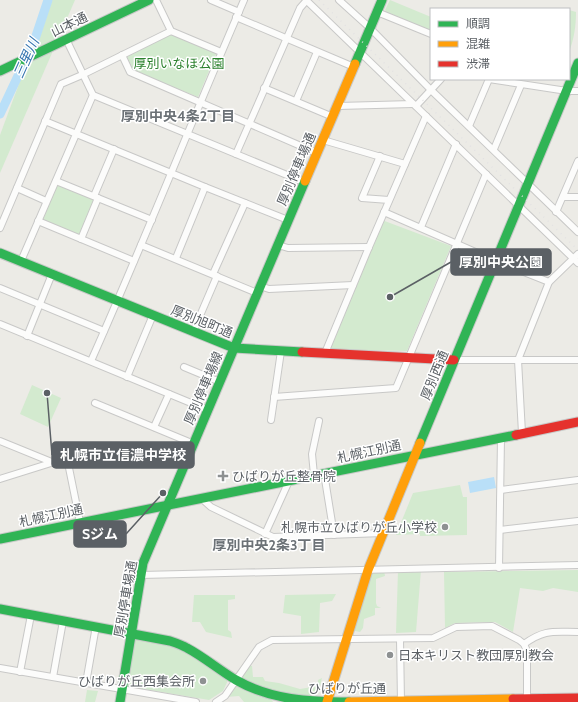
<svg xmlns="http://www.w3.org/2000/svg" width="578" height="702" viewBox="0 0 578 702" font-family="Cabin,'Noto Sans JP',sans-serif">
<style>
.green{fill:#d3eacf}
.water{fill:#b9dff8}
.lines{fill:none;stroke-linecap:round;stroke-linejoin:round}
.river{stroke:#b9dff8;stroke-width:9}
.street-casing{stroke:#c8c8c7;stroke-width:8}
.fast-casing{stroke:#c7c8c7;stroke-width:11}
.slow-casing{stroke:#c7c8c7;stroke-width:11}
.jam-casing{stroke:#c7c8c7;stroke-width:11}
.street{stroke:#fcfcfb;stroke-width:6}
.fast{stroke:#30b455;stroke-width:9}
.slow{stroke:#ff9f0a;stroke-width:9}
.jam{stroke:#e5322d;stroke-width:9}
.rail{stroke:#e3e2e3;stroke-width:1.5;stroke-dasharray:1 5;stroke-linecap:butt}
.poi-dot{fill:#8e9192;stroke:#fff;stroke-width:1.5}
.labels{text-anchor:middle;stroke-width:3;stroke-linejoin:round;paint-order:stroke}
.street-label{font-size:13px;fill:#5b6065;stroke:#fff}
.park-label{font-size:13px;fill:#2d822f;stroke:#fff}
.poi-label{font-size:13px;fill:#5b6065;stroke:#fff;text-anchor:start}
.water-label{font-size:14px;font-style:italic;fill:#3675b0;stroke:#fff}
.neighbourhood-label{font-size:14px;font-weight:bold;fill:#6c7277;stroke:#fff}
.leader{fill:none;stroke:#5b6065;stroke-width:1.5}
.callout-dot{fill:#5b6065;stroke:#fff;stroke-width:1.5}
.callout{fill:#5b6065;stroke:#5b6065;stroke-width:1.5}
.callout-label{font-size:14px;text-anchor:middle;font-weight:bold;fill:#fff}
</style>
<rect width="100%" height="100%" fill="#ecebe6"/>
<!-- green -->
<g class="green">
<path d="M50,0H75L0,173V135Z"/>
<path d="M390,0L431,17V31L387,13L385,10Z"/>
<path d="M569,10L576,12C576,26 574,39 569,52Z"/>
<path d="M171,34L217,52L198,97L134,71L127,57Z"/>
<path d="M56,183L95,198L79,236L40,220Z"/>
<path d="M382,220L451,246L407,351L330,349Z"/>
<path d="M32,385L61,398L48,427L20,414Z"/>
<path d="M460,485L463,497H467V535L420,536V534L396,535L413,493Z"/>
<path d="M384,570L385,576L376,579V603L377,606L381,608H375V615L364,619L363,628L360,632L355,631L353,625L369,575L373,571Z"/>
<path d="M421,570L416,632L396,633L398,571Z"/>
<path d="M578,570V592L553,588L543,591L520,588L513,632L495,622L455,623L445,628L444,572Z"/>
<path d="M336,594L332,601L320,603L319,632L301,634V616L283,613L285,595Z"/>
<path d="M194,595H235V599L228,600V630L231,632L232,638L206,632L200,622H192Z"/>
<path d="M134,636L169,642L229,678L223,691L209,700L126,686Z"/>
<path d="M249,665L252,666L253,677H263L265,681L279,683L300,689L318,686V680L322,678L319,690L312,698L295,697L245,682L241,673Z"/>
<path d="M236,682L268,695L273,702H244L239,696L226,697Z"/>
<path d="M87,690L98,691L95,702H85Z"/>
</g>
<!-- water -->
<path class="water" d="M494,477L496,488L470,493L468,482Z"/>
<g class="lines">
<!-- river -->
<path class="river" d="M0,114L34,42L48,0"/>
<defs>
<g id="street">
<path d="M156,0L171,31L221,52"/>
<path d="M211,0L239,12"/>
<path d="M306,0L578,263"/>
<path d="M339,0L370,28L431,90L578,232"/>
<path d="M377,12L431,34"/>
<path d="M236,17L354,67"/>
<path d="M66,39L93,95L304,182"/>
<path d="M122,55L130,72L317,153"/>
<path d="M489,79L567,91H578"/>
<path d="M264,88L333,117"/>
<path d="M296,101L317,52"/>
<path d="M338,106L413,104"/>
<path d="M416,106L441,79"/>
<path d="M45,121L205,187L288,220"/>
<path d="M469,126L489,79"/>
<path d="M323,140L405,164"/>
<path d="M494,149L521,85"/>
<path d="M236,154L300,8L307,0"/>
<path d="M380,156L362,198L389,200"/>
<path d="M56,181L152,220"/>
<path d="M17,188L46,201"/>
<path d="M94,196L114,149"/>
<path d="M563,197H578"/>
<path d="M384,212L496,261L549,282"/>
<path d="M556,212L578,161"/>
<path d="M38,221L134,261"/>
<path d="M421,227L456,144"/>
<path d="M0,228L61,84L82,75L171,31"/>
<path d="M81,239L98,198"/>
<path d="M141,245L257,293"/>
<path d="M278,245L288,248L369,247"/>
<path d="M176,258L205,187"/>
<path d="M21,261L93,95"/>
<path d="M213,274L245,203"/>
<path d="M260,286L269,289L353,285"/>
<path d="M0,288L104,331"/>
<path d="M0,324L208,410"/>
<path d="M193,332L217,276"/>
<path d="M27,336L52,274"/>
<path d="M325,353L369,247L426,116"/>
<path d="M454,360H578"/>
<path d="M91,361C144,242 192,120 244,0"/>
<path d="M184,367L220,382"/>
<path d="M127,377L153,315"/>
<path d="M274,397L396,388L486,174"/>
<path d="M95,403L194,444"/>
<path d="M271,420L281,351"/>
<path d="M154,427L169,394"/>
<path d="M522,433L518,360L549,282L578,254"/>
<path d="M0,441L54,463"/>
<path d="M324,473L334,535"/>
<path d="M314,475L312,454L319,421"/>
<path d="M0,479L67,458L80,522"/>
<path d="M501,490L578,480"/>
<path d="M201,498L211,507L273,537L383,533"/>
<path d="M500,530L578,521"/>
<path d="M265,534L289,481"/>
<path d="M499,568L501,438"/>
<path d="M141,575L578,565"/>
<path d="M400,639L401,702"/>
<path d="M524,644C545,629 553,632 578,632"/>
<path d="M0,668L196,702"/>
<path d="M20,672L31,615"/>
<path d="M53,677L63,621"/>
<path d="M86,683L96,626"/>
<path d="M216,702L225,696L259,647L272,640L433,638L456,627L492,626L519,640L524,644L527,651V702"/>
</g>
<g id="fast">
<path d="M355,64L382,0"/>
<path d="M0,71L149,0"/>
<path d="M0,253L234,348L302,352"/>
<path d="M420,443L578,63"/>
<path d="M0,539L516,435"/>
<path d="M0,609L170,641C176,643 182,645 187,648C204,657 219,670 236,680C271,700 309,702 349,702"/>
<path d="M120,702L143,563L305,181"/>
</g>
<g id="slow">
<path d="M305,181L355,64"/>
<path d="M327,702L368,570L420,443"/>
<path d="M349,702L513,699"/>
</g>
<g id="jam">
<path d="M302,352L454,360"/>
<path d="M516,435L578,422"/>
<path d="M513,699L578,698"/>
</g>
</defs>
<!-- street casing -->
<use href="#street" class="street-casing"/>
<!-- fast casing -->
<use href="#fast" class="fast-casing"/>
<!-- slow casing -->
<use href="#slow" class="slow-casing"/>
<!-- jam casing -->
<use href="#jam" class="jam-casing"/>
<!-- street -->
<use href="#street" class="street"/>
<!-- fast -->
<use href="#fast" class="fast"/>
<!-- slow -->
<use href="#slow" class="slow"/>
<!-- jam -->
<use href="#jam" class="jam"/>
<!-- rail -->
<path class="rail" d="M319,0L578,250"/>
</g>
<!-- markers -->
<g class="poi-dot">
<path d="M221 470h4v4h4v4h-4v4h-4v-4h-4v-4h4z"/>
<circle cx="445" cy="527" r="4"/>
<circle cx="390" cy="655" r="4"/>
<circle cx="203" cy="681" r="4"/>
</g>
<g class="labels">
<!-- street labels -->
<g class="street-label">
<text transform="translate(69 24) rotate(-26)" y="5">山本通</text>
<text transform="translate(296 169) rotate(-67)" y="5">厚別停車場通</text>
<text transform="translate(202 321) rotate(22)" y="5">厚別旭町通</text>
<text transform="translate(434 375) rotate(-68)" y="5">厚別西通</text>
<text transform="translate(203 388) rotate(-67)" y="5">厚別停車場線</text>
<text transform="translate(369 451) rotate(-12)" y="5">札幌江別通</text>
<text transform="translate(51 515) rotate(-12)" y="5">札幌江別通</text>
<text transform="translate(125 599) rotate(-80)" y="5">厚別停車場通</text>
<text x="347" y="693">ひばりが丘通</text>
</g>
<!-- park labels -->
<g class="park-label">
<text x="179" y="68">厚別いなほ公園</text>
</g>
<!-- poi labels -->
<g class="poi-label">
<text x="232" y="481">ひばりが丘整骨院</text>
<text x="437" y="532" text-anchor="end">札幌市立ひばりが丘小学校</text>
<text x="398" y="660">日本キリスト教団厚別教会</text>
<text x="195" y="686" text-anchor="end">ひばりが丘西集会所</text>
</g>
<!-- water labels -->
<g class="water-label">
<text transform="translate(26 58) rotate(-66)" y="5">三里川</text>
</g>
<!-- neighbourhood labels -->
<g class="neighbourhood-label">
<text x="178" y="121">厚別中央4条2丁目</text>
<text x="269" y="550">厚別中央2条3丁目</text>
</g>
</g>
<!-- callouts -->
<path class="leader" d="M390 297L451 262M47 393L52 455M163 493L126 534"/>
<g class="callout-dot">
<circle cx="390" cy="297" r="4"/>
<circle cx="47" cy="393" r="4"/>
<circle cx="163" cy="493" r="4"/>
</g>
<g class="callout">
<rect x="451" y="249" width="100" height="26" rx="4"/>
<rect x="52" y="442" width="142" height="26" rx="4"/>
<rect x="74" y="521" width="52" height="26" rx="4"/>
</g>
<g class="callout-label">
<text x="501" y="267">厚別中央公園</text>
<text x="123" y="460">札幌市立信濃中学校</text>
<text x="100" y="539">Sジム</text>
</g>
<!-- legend -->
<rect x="430" y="8" width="140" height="72" fill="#ffffff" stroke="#bdbfc1"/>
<rect x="438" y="21" width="20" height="6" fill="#30b455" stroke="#bdbfc1"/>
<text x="466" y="28" font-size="12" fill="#5b6065">順調</text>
<rect x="438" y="41" width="20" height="6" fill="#ff9f0a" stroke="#bdbfc1"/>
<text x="466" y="48" font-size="12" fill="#5b6065">混雑</text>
<rect x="438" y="61" width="20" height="6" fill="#e5322d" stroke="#bdbfc1"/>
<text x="466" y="68" font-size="12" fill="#5b6065">渋滞</text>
</svg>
